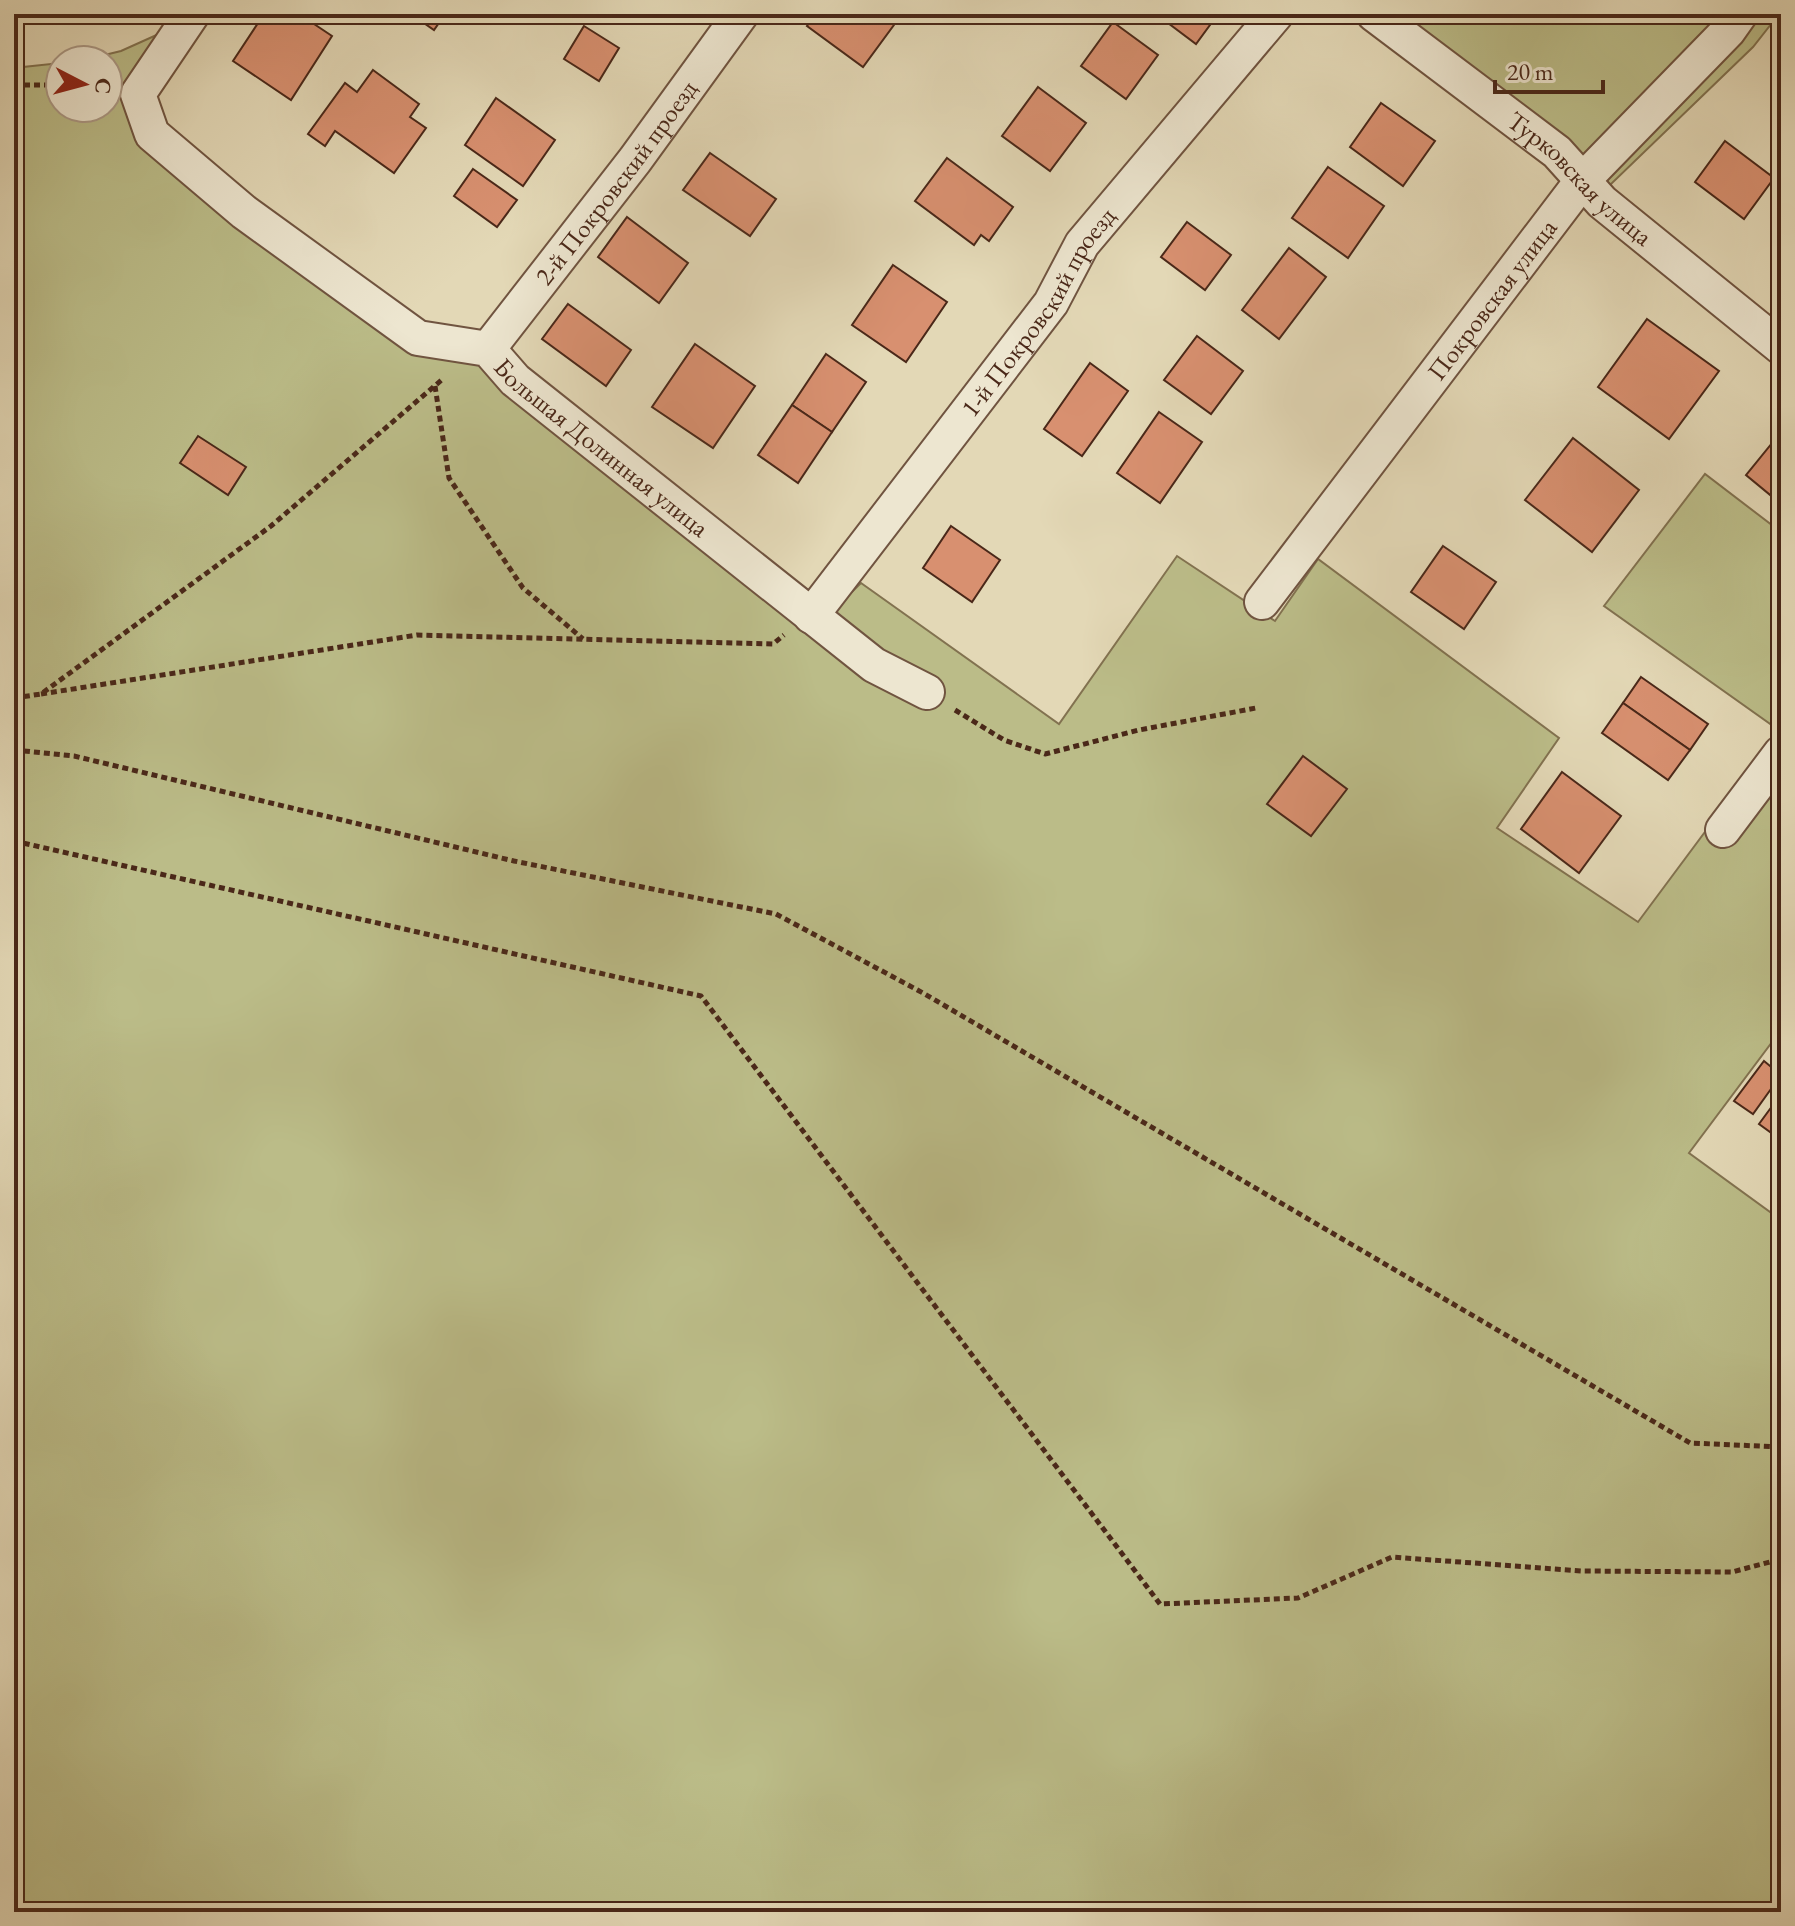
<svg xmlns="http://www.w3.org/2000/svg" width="1795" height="1926" viewBox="0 0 1795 1926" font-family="'EB Garamond',serif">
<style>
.green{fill:#bbbc88;stroke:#827250;stroke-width:2}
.building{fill:#d89070;stroke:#4a2819;stroke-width:2}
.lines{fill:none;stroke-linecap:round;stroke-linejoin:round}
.minor-casing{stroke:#705440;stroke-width:38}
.path{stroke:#4a2819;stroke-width:5;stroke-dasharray:6 4;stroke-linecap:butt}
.minor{stroke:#ede6d0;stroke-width:34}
.labels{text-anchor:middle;stroke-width:8;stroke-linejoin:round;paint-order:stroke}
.street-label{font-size:26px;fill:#4a2819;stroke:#ede6d0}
</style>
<rect width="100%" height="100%" fill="#e3d8b6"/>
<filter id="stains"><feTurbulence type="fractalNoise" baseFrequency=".0025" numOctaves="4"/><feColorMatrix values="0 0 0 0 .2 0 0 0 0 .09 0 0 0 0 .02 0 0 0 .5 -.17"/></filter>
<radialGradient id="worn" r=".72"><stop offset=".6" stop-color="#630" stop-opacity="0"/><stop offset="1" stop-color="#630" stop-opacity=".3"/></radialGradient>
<!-- green -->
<g class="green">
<path d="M1393,14H1779L1753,47L1609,186Z"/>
<path d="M161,33L135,67L126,109L479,362L811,632L861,583L1059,724L1177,556L1275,621L1318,559L1559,738L1497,828L1638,922L1780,731L1604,606L1705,474L1781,532V1030L1689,1153L1781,1220V1912H14V68L60,63V108H108V60H84L121,51Z"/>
</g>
<!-- building -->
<g class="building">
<path d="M264,14H299L332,36L291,100L233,61Z"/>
<path d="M411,14H445L434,30Z"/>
<path d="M816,14H902L863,67L807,26Z"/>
<path d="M1156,14H1218L1196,44Z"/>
<path d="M1113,22L1158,55L1126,99L1081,66Z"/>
<path d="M584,26L619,48L599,81L564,59Z"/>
<path d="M373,70L419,104L410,117L426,128L394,173L335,131L325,146L308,134L345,83L357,92Z"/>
<path d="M1038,87L1086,123L1050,171L1002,136Z"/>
<path d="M496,98L555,140L523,186L465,145Z"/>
<path d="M1381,103L1435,141L1403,186L1350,147Z"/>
<path d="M1725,141L1774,178L1744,219L1695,182Z"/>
<path d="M710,153L776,199L750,236L683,190Z"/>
<path d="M947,158L1013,207L989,241L981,235L974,245L915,201Z"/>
<path d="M1328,167L1384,206L1348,258L1292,218Z"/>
<path d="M473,169L517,200L497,227L454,196Z"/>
<path d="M627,217L688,263L659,303L598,257Z"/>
<path d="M1187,222L1231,255L1205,290L1161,257Z"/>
<path d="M1289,248L1326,277L1279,339L1242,310Z"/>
<path d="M893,265L947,302L906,362L852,325Z"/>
<path d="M568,304L631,350L606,386L542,339Z"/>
<path d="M1647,319L1719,371L1669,439L1598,387Z"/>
<path d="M1197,336L1243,371L1211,414L1164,380Z"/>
<path d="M695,344L755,386L713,448L652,407Z"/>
<path d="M826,354L866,382L832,432L792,405Z"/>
<path d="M1090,363L1128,391L1082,456L1044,429Z"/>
<path d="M792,405L832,432L798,483L758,455Z"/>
<path d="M1159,412L1202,442L1160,503L1117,473Z"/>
<path d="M1781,432V504L1746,475Z"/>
<path d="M198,436L246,467L228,495L180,463Z"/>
<path d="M1573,438L1639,490L1592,552L1525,500Z"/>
<path d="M951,526L1000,560L972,602L923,568Z"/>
<path d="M1443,546L1496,582L1464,629L1411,592Z"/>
<path d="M1641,677L1708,724L1690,750L1623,703Z"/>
<path d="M1623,703L1690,750L1668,780L1602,733Z"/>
<path d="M1303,756L1347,789L1311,836L1267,804Z"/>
<path d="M1562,772L1621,816L1579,873L1521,829Z"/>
<path d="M1764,1061L1781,1075L1753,1114L1734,1101Z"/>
<path d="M1781,1094V1140L1759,1124Z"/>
</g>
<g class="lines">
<defs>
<g id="minor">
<path id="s1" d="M192,14L138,94L152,134L244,212L418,338L488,349L515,380L874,665L927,692"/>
<path id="s2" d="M1374,14L1557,152L1602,202L1781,347"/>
<path id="s3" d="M488,349L635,160L741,14"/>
<path id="s4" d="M1262,602L1582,181L1728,31L1740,14"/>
<path id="s5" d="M811,616L1051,303L1082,244L1276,14"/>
<path d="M1723,830L1781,753"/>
</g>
</defs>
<!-- minor casing -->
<use href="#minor" class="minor-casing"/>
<!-- path -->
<g class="path">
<path d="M14,85H60"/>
<path d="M435,386L449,478L523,588L583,639"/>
<path d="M41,694L417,635L773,644L784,635"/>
<path d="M14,698L41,694L271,526L444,378"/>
<path d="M955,710L1004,740L1045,754L1139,730L1256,708"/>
<path d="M14,750L74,756L514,861L776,914L923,993L1690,1443L1781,1447"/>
<path d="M14,841L701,996L1160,1604L1298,1598L1392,1557L1582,1571L1732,1572L1781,1559"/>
</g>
<!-- minor -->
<use href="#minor" class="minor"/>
</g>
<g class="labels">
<!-- street labels -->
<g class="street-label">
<text dy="9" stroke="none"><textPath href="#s2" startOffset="264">Турковская улица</textPath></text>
<text dy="9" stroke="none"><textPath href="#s3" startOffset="210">2-й Покровский проезд</textPath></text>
<text dy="9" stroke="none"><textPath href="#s4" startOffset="380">Покровская улица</textPath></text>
<text dy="9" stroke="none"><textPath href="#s5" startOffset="380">1-й Покровский проезд</textPath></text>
<text dy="9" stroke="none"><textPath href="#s1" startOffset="696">Большая Долинная улица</textPath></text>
</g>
</g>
<!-- margin -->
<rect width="1795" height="1926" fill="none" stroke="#e3d8b6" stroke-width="48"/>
<rect x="16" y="16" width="1763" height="1894" fill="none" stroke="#4a2819" stroke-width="4"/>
<rect x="24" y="24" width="1747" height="1878" fill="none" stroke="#4a2819" stroke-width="2"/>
<!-- north arrow -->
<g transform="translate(84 84) rotate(96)"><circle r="38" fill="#ede6d0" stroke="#ac9a87" stroke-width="2"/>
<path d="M0-6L14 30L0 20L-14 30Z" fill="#8f2418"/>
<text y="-12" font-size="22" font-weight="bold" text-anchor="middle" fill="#4a2819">С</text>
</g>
<!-- scale -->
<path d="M1495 80v12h108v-12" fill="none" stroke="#4a2819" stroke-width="4"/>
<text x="1507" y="80" font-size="24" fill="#4a2819" stroke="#ede6d0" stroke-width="6" paint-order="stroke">20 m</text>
<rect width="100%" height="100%" filter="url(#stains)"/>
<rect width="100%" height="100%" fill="url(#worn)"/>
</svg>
